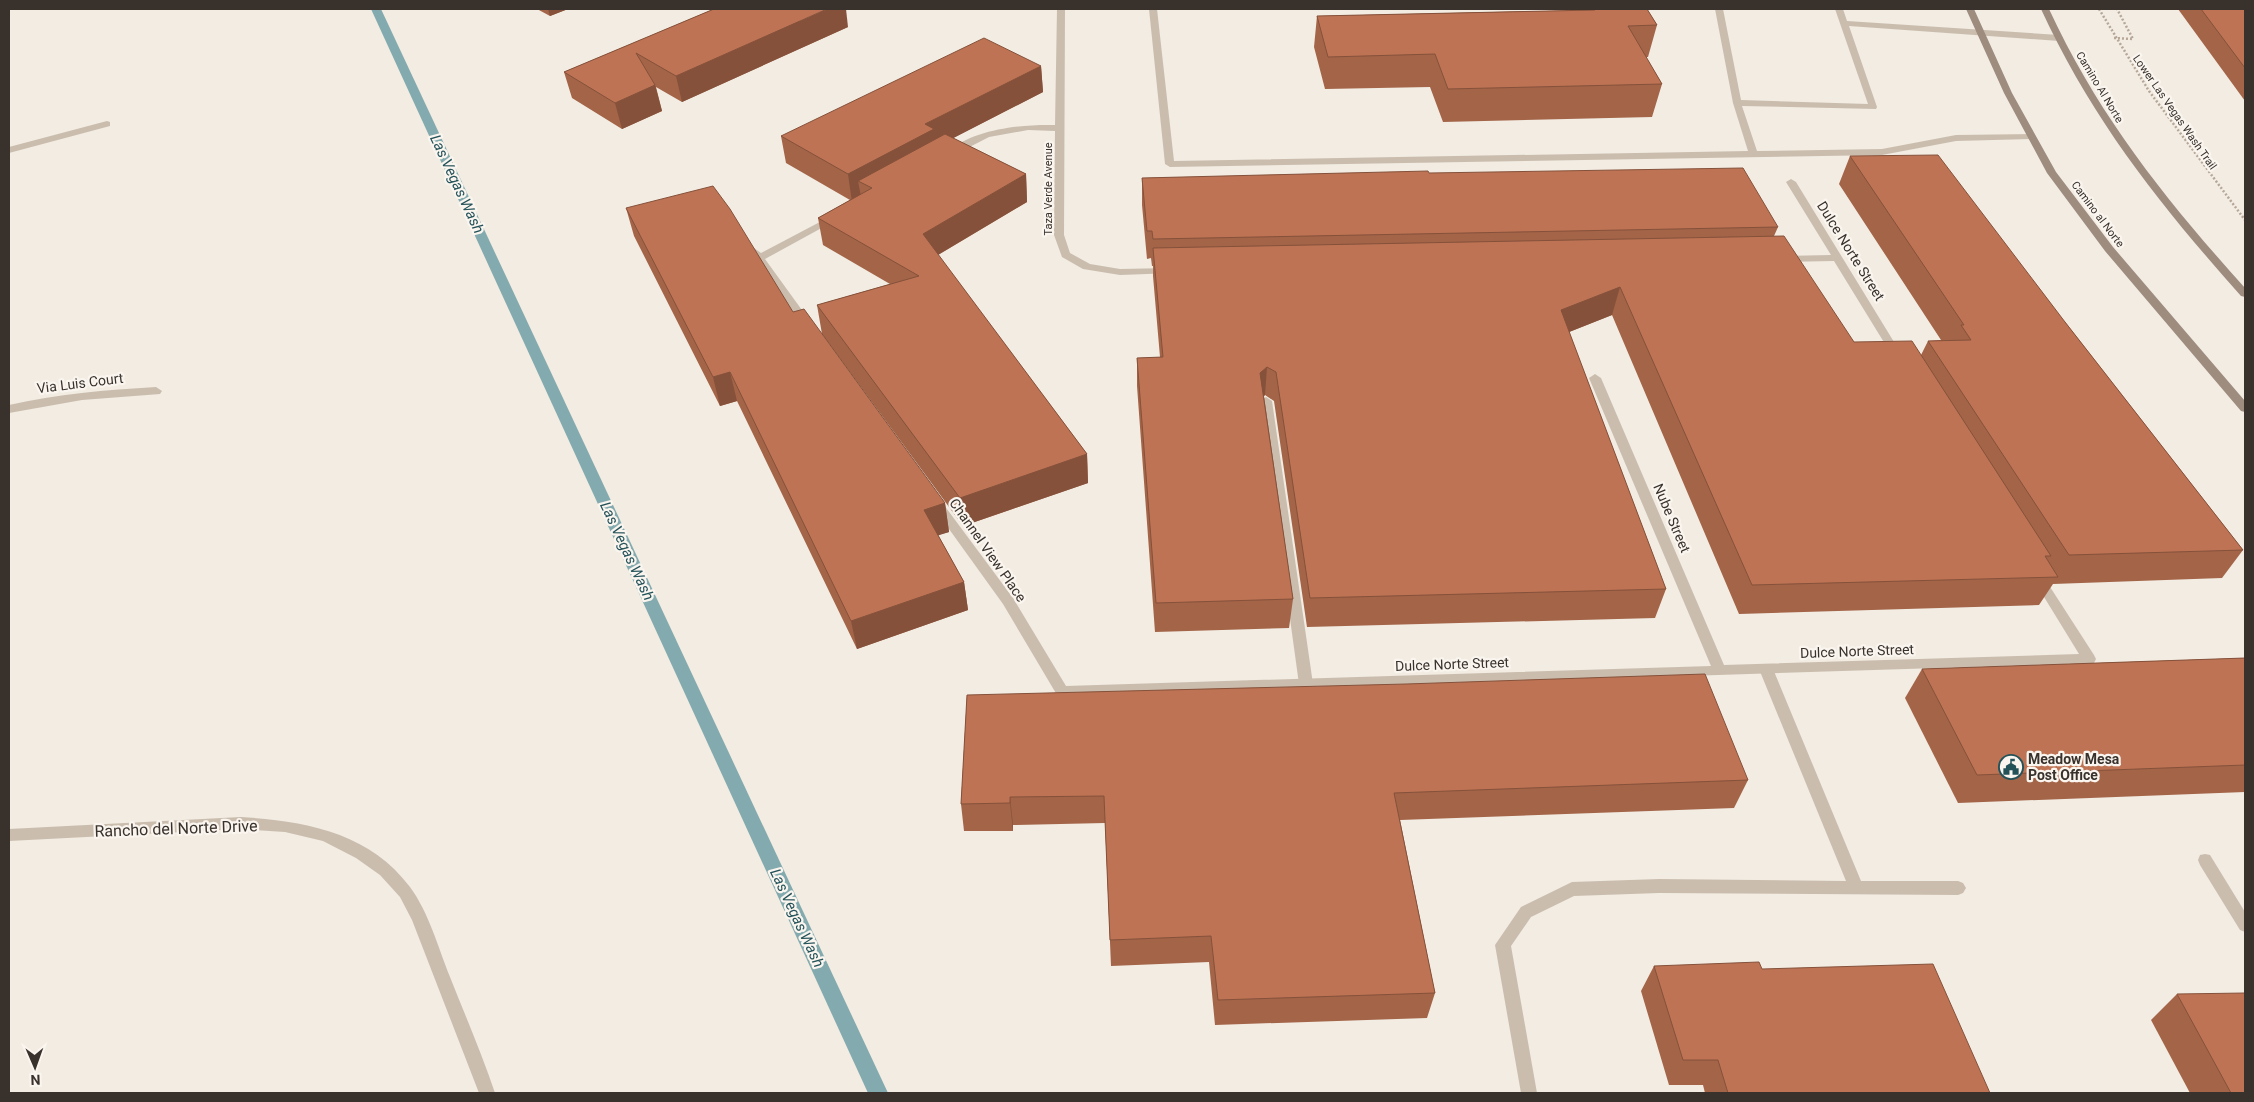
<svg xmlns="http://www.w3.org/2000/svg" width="2254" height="1102" viewBox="0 0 2254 1102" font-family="Roboto,sans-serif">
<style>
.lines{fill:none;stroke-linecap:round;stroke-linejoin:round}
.stream{fill:#83aaae;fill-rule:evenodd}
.path{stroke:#b6a798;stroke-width:2.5;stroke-dasharray:2 2;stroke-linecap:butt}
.service{fill:#cabdae;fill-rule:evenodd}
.minor{fill:#cabdae;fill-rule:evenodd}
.tertiary{fill:#cabdae;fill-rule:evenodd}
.secondary{fill:#9e8c7f;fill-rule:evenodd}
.wall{fill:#a36448}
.shaded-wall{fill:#85513b}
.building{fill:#be7454;stroke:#85513b}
.labels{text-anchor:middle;stroke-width:4.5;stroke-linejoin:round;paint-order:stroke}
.far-street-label{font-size:11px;fill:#39312c;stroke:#faf5ef}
.street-label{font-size:14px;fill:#39312c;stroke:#faf5ef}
.poi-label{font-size:14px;font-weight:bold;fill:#39312c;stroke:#faf5ef;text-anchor:start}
.water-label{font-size:15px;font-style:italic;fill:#245259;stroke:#faf5ef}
.near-street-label{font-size:16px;fill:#39312c;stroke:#faf5ef}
</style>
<rect width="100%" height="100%" fill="#f2ece2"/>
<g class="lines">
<!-- stream -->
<path class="stream" d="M371,9H381L888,1093H868Z"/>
<!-- path -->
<g class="path">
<path d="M2099,9L2149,91L2245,220"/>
<path d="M2114,38L2133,39L2117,9"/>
</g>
<!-- service -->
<g class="service">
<path d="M1149,9H1157L1174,161L1748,151L1733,103L1715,9H1723L1741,100L1868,104L1835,9H1843L1847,21L2059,35L2063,38L2059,41L1849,26L1877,107L1876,109L1742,106L1757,151L1882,149L1956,135L2034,134V138L2031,139L1956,141L1882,155L1170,167L1165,164Z"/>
<path d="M1266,397L1272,401L1313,684L1311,688H1301L1299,684L1260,401Z"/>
<path d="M1766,664L1771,665L1773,669L1861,881H1958L1963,883L1966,888L1963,893L1958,895L1659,893L1574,896L1531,917L1511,946L1537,1093H1521L1495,945L1521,907L1572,882L1659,879L1846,881L1759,669L1761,665Z"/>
</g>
<!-- minor -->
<g class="minor">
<path d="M1057,9H1065L1064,235L1070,253L1090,264L1120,269L1170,268L1175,271L1174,273L1120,275L1083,269L1062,257L1054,235L1055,131L1028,130L989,137L956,154L953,155L948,152C972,129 1024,124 1055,125Z"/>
<path d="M107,121L110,122V126L9,153V147Z"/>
<path d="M1791,179L1796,182L1902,355L1901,357H1893L1834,261L1782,262L1777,259L1782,256L1831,255L1786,182Z"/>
<path d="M835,214L840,217L838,219L765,259L812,324L811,326H803L749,251L754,248L761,253Z"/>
<path d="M1595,374L1601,378L1724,665L2079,654L2033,579L2039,574L2043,576L2094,655L2096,659L2094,663L1062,696L1057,695L1003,604L931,504L937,500L941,501L1013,598L1066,686L1711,666L1589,378Z"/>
<path d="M156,387L162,391L160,394L82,400L9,413V405C57,394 106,390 156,387Z"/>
<path d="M2205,854L2210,855L2245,912V932L2240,930L2200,865L2198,860L2200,855Z"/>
</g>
<!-- tertiary -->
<path class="tertiary" d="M241,817C304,821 369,832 410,887C429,913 438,947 450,977C465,1015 482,1054 495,1093H479L412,920L400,897L380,875L356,858L323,841L285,832L241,829L9,841V829Z"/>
<!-- secondary -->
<g class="secondary">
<path d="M1966,9H1974L2012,93L2056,172L2113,247L2245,401V412L2241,411L2105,251L2047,173L2004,93Z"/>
<path d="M2041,9H2049C2099,117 2166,200 2245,288V297L2241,296C2161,206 2092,120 2041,9Z"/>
</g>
</g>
<!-- wall -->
<g class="wall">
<path d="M537,9H568L550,16Z"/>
<path d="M714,9L848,27L682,102L656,87L662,111L622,129L572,98L564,72Z"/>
<path d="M1587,9H1647L1657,25L1648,57H1646L1662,84L1652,117L1443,122L1430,87L1325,89L1314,47L1317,16L1587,10Z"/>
<path d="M2178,9H2245V101Z"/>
<path d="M1041,66L1043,92L953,138L1026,174L1027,202L938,255L1087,454L1088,483L963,526L822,334L817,305L890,284L823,245L818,218L850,200L786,163L781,136Z"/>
<path d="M1850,156L2065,322L2243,550L2222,578L2053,584L2039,605L1739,614L1612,315L1569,332L1666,589L1655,618L1307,627L1274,401L1265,395L1264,396L1293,599L1289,628L1155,632L1137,386V358L1160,357L1153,276V266H1152L1151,258L1147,259L1142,205V178L1429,173L1778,227L1774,236L1854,342L1921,355L1928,341L1941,340L1839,184Z"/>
<path d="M626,208L793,312L945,503L949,532L938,535L964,582L968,610L857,649L737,401L720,406L634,236Z"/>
<path d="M2245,658V792L1958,803L1905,698L1922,669Z"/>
<path d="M967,695L1748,780L1734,808L1400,820L1435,993L1427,1018L1215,1025L1209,962L1111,966L1105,823L1013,825V831H964L961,804Z"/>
<path d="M1654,966L1762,969L1990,1093H1705L1703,1085H1669L1641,991Z"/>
<path d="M2177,994L2245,1093H2190L2151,1020Z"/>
</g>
<!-- shaded-wall -->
<g class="shaded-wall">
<path d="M548,9H568L550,16Z"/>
<path d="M827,9H846L848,27L682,102L676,76Z"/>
<path d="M1041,66L1043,92L936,147L872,188L858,181L861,197L852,202L848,174L925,124Z"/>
<path d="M655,85L662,111L622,129L615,103Z"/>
<path d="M1026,174L1027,202L926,262L923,234Z"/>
<path d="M1620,287L1612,315L1554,338L1561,310Z"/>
<path d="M1267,367L1265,395L1258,401L1260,373Z"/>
<path d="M730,372L737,401L720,406L713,377Z"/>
<path d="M1087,454L1088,483L963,526L960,498Z"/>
<path d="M945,503L949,532L927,539L924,510Z"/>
<path d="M964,582L968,610L857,649L851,621Z"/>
<path d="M1010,797L1013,825V831L1010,803Z"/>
</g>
<!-- building -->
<g class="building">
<path d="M714,9H827L676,76L636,53L655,85L615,103L564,72Z"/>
<path d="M1594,9H1647L1657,25L1628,26L1662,84L1448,89L1435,54L1328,57L1317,16L1595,10Z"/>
<path d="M2201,9H2245V68Z"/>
<path d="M984,38L1041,66L925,124L934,129L848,174L781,136Z"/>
<path d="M945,134L1026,174L923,234L1087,454L960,498L817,305L919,276L818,218L872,188L858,181Z"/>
<path d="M1938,155L2065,322L2243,550L2069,555L1928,341L1971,340L1961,325H1964L1850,156Z"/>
<path d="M1743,168L1778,227L1153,239L1152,231H1147L1142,178L1428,171L1429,173Z"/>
<path d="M713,186L730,209L793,312L804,309L945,503L924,510L964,582L851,621L730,372L713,377L626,208Z"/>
<path d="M1784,236L1854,342L1912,341L2051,556H2045L2058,577L1752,585L1620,287L1561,310L1666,589L1310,598L1276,372L1267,367L1260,373L1293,599L1156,603L1137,358L1163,357L1153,248Z"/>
<path d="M2245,658V765L1977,775L1922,669Z"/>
<path d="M1705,674L1748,780L1394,793L1435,993L1218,1000L1211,936L1110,940L1104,796L1010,797V803L961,804L967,695L1406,684Z"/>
<path d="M1759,962L1762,969L1933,964L1990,1093H1728L1718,1060H1683L1654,966Z"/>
<path d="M2245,993V1093H2231L2177,994Z"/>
</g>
<!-- icons -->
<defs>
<symbol id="civic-ring" viewBox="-11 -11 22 22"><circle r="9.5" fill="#faf5ef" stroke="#245259" stroke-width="1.5"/><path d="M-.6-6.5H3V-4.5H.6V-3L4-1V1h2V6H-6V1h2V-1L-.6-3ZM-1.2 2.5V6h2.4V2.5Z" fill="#245259"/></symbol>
</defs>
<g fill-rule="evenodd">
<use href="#civic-ring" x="1997" y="753" width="28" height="28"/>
</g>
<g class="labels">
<!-- far-street labels -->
<g class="far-street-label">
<text transform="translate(2100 87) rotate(59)" y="4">Camino Al Norte</text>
<text transform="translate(2175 112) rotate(55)" y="4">Lower Las Vegas Wash Trail</text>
<text transform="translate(1048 189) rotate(-90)" y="4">Taza Verde Avenue</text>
<text transform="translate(2098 214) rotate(53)" y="4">Camino al Norte</text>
</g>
<!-- street labels -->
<g class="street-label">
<text transform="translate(1851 251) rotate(58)" y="5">Dulce Norte Street</text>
<text transform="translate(80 383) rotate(-7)" y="5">Via Luis Court</text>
<text transform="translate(1672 518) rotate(67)" y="5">Nube Street</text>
<text transform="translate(988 550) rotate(55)" y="5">Channel View Place</text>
<text transform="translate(1857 651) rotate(-2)" y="5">Dulce Norte Street</text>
<text transform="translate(1452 664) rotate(-2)" y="5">Dulce Norte Street</text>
</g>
<!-- poi labels -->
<g class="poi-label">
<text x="2028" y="764">Meadow Mesa<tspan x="2028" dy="16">Post Office</tspan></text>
</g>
<!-- water labels -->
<g class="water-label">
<text transform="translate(457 184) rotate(65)" y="5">Las Vegas Wash</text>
<text transform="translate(627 551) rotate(65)" y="5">Las Vegas Wash</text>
<text transform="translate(797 918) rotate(65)" y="5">Las Vegas Wash</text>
</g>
<!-- near-street labels -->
<g class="near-street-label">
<text transform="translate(176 828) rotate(-2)" y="6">Rancho del Norte Drive</text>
</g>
</g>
<!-- border -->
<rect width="2254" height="1102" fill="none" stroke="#39312c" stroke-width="20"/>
<!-- north arrow -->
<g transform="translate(35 1067) rotate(178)" stroke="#faf5ef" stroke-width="4" paint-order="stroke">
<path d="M0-4L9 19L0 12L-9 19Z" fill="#39312c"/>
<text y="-8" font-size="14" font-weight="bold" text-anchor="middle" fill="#39312c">N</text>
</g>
</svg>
